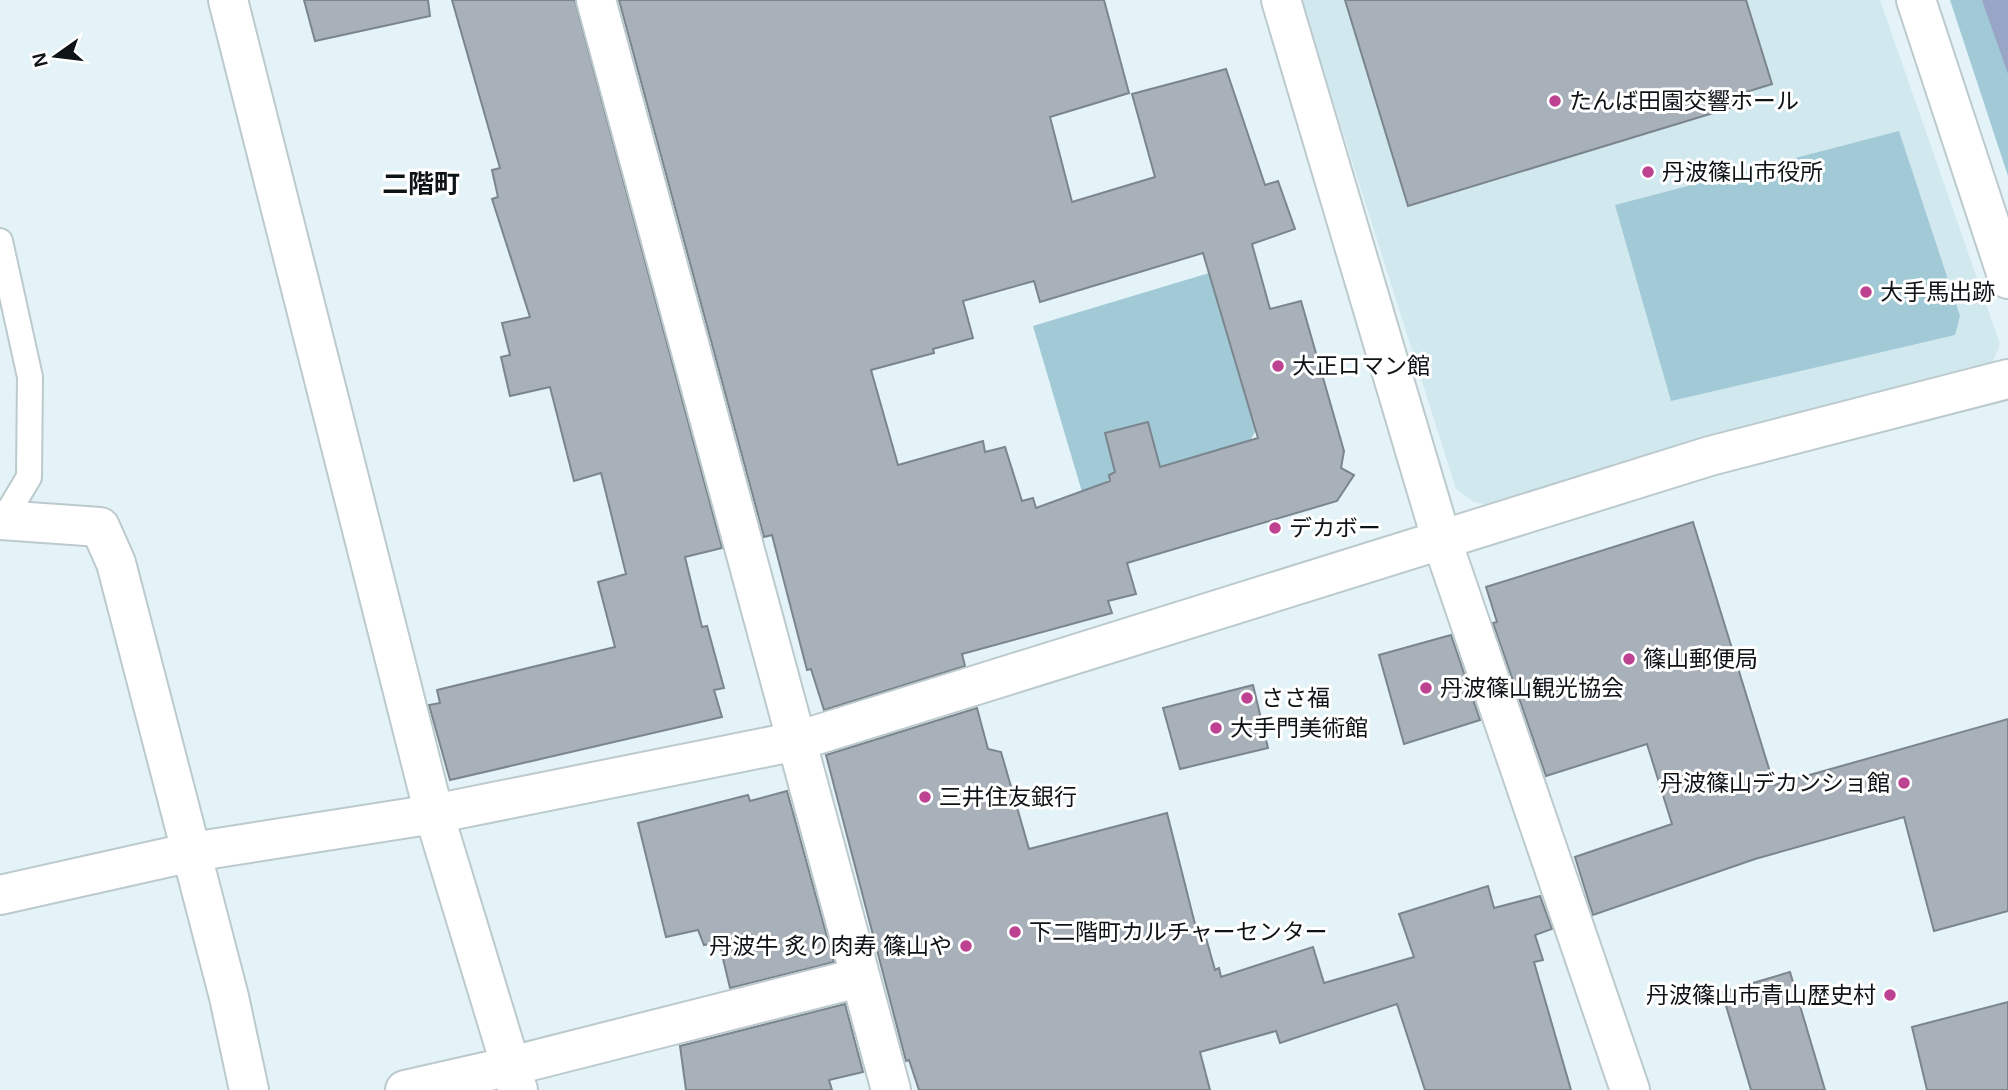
<svg xmlns="http://www.w3.org/2000/svg" width="2008" height="1090" viewBox="0 0 2008 1090" font-family="Helvetica,'Noto Sans JP',sans-serif">
<style>
.built{fill:#d1e8ef}
.green{fill:#a1c9d6}
.water{fill:#99a5c7}
.building{fill:#a8b1ba;stroke:#7b858d;stroke-width:2;fill-rule:evenodd}
.lines{fill:none;stroke-linecap:round;stroke-linejoin:round}
.service-casing{stroke:#bccace;stroke-width:28}
.minor-casing{stroke:#bccace;stroke-width:42}
.tertiary-casing{stroke:#bccace;stroke-width:42}
.service{stroke:#fff;stroke-width:24}
.minor{stroke:#fff;stroke-width:38}
.tertiary{stroke:#fff;stroke-width:38}
.poi-dot{fill:#bd4292;stroke:#fff;stroke-width:2.5}
.labels{text-anchor:middle;stroke-width:6;stroke-linejoin:round;paint-order:stroke}
.poi-label{font-size:23px;fill:#0e1315;stroke:#fff;text-anchor:start}
.quarter-label{font-size:26px;font-weight:bold;fill:#0e1315;stroke:#fff}
</style>
<rect width="100%" height="100%" fill="#e4f3f7"/>
<!-- built -->
<path class="built" d="M1301,0H1880L2000,344L1990,368L1489,505L1474,502L1456,489Z"/>
<!-- green -->
<g class="green">
<path d="M1950,0H2008V176Z"/>
<path d="M1899,131L1960,316L1955,335L1671,401L1615,205Z"/>
<path d="M1209,273L1256,430L1250,441L1160,467L1148,422L1105,433L1115,472L1104,484L1082,492L1033,326Z"/>
</g>
<!-- water -->
<path class="water" d="M1982,0H2008V74Z"/>
<!-- building -->
<g class="building">
<path d="M304,0H428L430,16L315,41Z"/>
<path d="M452,0H575L722,548L685,557L702,627L707,626L724,688L714,690L722,717L450,780L429,705L440,703L437,690L615,647L598,582L626,574L601,473L574,481L550,387L510,396L501,357L510,355L502,323L530,317L492,199L498,197L492,170L500,168Z"/>
<path d="M619,0H1104L1129,93L1050,117L1072,202L1155,177L1132,94L1226,69L1265,185L1278,181L1295,229L1252,244L1270,309L1301,301L1344,451L1341,468L1354,475L1337,501L1127,563L1136,594L1108,601L1112,613L962,654L965,666L824,710L811,669L807,670L772,535L764,537ZM1203,253L1258,438L1160,467L1148,422L1105,433L1115,472L1109,475L1110,481L1036,508L1033,498L1022,501L1005,447L985,452L983,441L898,465L871,370L934,353L933,349L973,338L963,301L1034,281L1040,302Z"/>
<path d="M1345,0H1746L1772,84L1733,96L1736,106L1408,206Z"/>
<path d="M1693,522L1774,785L2008,719V911L1934,931L1904,817L1755,859L1593,915L1575,857L1672,824L1647,744L1546,776L1493,623L1497,622L1486,587Z"/>
<path d="M1451,635L1480,720L1404,744L1379,655Z"/>
<path d="M1253,685L1268,748L1180,769L1163,708Z"/>
<path d="M977,708L988,749L1001,752L1029,849L1167,813L1199,940L1206,938L1215,970L1219,968L1221,977L1313,947L1324,983L1414,957L1399,914L1488,886L1494,908L1540,896L1552,929L1535,935L1543,960L1534,962L1571,1090H1425L1397,1004L1280,1043L1276,1031L1200,1052L1210,1090H919L909,1060L906,1061L826,755Z"/>
<path d="M787,791L834,962L730,988L719,942L704,945L698,930L666,937L638,823L748,795L750,801Z"/>
<path d="M1790,972L1825,1090H1751L1722,992Z"/>
<path d="M2008,1002V1090H1927L1912,1027Z"/>
<path d="M845,1004L863,1072L829,1080L832,1090H686L680,1046Z"/>
</g>
<g class="lines">
<defs>
<path id="service" d="M0,241L30,377L29,477L4,519"/>
<g id="minor">
<path d="M228,0L434,814L518,1090"/>
<path d="M1281,0L1441,538L1630,1090"/>
<path d="M0,520L100,527L116,563L229,997L249,1090"/>
<path d="M405,1090L511,1066L858,978"/>
</g>
<g id="tertiary">
<path d="M596,0L891,1090"/>
<path d="M1916,0L2008,279"/>
<path d="M0,895L192,852L434,814L797,741L1710,456L2008,379"/>
</g>
</defs>
<!-- service casing -->
<use href="#service" class="service-casing"/>
<!-- minor casing -->
<use href="#minor" class="minor-casing"/>
<!-- tertiary casing -->
<use href="#tertiary" class="tertiary-casing"/>
<!-- service -->
<use href="#service" class="service"/>
<!-- minor -->
<use href="#minor" class="minor"/>
<!-- tertiary -->
<use href="#tertiary" class="tertiary"/>
</g>
<!-- markers -->
<g class="poi-dot">
<circle cx="1555" cy="101" r="7"/>
<circle cx="1648" cy="172" r="7"/>
<circle cx="1866" cy="292" r="7"/>
<circle cx="1278" cy="366" r="7"/>
<circle cx="1275" cy="528" r="7"/>
<circle cx="1629" cy="659" r="7"/>
<circle cx="1426" cy="688" r="7"/>
<circle cx="1247" cy="698" r="7"/>
<circle cx="1216" cy="728" r="7"/>
<circle cx="1904" cy="783" r="7"/>
<circle cx="925" cy="797" r="7"/>
<circle cx="1015" cy="932" r="7"/>
<circle cx="966" cy="946" r="7"/>
<circle cx="1890" cy="995" r="7"/>
</g>
<g class="labels">
<!-- poi labels -->
<g class="poi-label">
<text x="1569" y="109">たんば田園交響ホール</text>
<text x="1662" y="180">丹波篠山市役所</text>
<text x="1880" y="300">大手馬出跡</text>
<text x="1292" y="374">大正ロマン館</text>
<text x="1289" y="536">デカボー</text>
<text x="1643" y="667">篠山郵便局</text>
<text x="1440" y="696">丹波篠山観光協会</text>
<text x="1261" y="706">ささ福</text>
<text x="1230" y="736">大手門美術館</text>
<text x="1890" y="791" text-anchor="end">丹波篠山デカンショ館</text>
<text x="939" y="805">三井住友銀行</text>
<text x="1029" y="940">下二階町カルチャーセンター</text>
<text x="952" y="954" text-anchor="end">丹波牛 炙り肉寿 篠山や</text>
<text x="1876" y="1003" text-anchor="end">丹波篠山市青山歴史村</text>
</g>
<!-- quarter labels -->
<g class="quarter-label">
<text x="421" y="193">二階町</text>
</g>
</g>
<!-- north arrow -->
<g transform="translate(56 56) rotate(256)" stroke="#ffffff" stroke-width="5" paint-order="stroke">
<path d="M0-5L12 26L0 18L-12 26Z" fill="#0e1315"/>
<text y="-10" font-size="19" font-weight="bold" text-anchor="middle" fill="#0e1315">N</text>
</g>
</svg>
